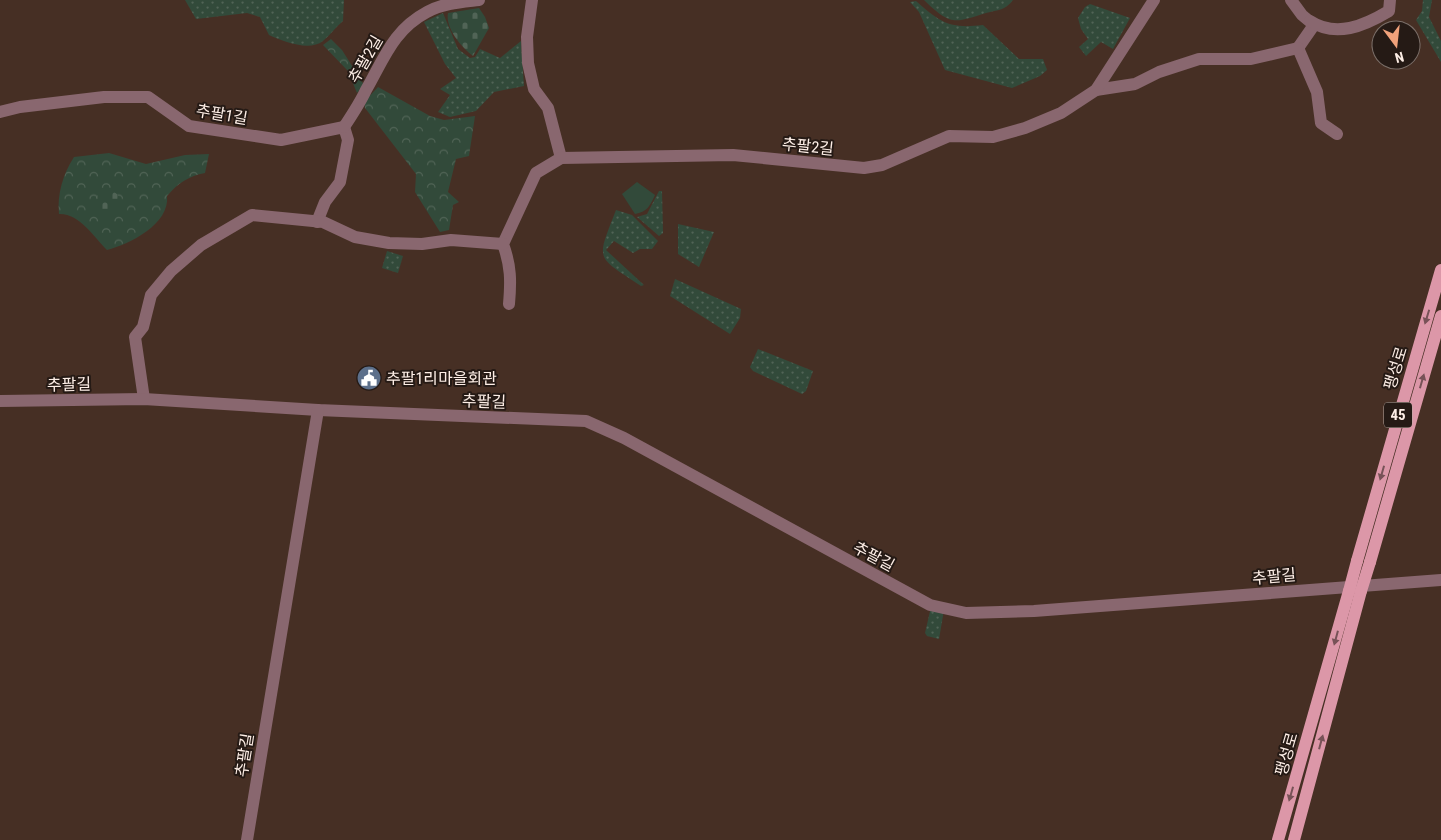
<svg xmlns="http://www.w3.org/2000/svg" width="1441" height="840" viewBox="0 0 1441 840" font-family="'Roboto Condensed','Noto Sans KR',sans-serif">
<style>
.grass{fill:url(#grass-dots)}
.forest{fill:url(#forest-crowns)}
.cemetery{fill:url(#cemetery-stones)}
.green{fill:#324a3a}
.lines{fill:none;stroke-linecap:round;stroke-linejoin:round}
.minor{stroke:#89676f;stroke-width:12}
.major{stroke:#dc97a8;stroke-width:12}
.major-bridge{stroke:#dc97a8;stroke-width:12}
.oneway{fill:#775257}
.labels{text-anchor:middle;stroke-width:4;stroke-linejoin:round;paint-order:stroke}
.shield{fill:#251a15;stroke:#bcaea7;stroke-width:1}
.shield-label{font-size:15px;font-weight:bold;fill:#fdeee6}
.street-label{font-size:16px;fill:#fdeee6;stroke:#251a15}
.poi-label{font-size:16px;fill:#fdeee6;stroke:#251a15;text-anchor:start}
</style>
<defs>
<pattern id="grass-dots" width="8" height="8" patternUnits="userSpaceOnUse" patternTransform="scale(1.25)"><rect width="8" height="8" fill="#324a3a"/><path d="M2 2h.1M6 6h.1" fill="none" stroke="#516456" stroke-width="1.8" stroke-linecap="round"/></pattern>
<pattern id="forest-crowns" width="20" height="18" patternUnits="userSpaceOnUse" patternTransform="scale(1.25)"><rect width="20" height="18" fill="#324a3a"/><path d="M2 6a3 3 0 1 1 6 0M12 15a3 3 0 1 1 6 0" fill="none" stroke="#516456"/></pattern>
<pattern id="cemetery-stones" width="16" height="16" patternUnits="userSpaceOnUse" patternTransform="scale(1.25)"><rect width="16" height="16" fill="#324a3a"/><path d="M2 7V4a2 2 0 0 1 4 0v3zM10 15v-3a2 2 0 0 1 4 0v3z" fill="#516456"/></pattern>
</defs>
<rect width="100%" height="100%" fill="#462f24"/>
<!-- grass -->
<g class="grass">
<path d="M185,0H344L343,21C336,27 330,35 323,41C309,52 283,41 269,35L260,17L247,13L196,19Z"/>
<path d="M924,0H1013C1006,10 998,10 986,13C954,23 951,26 924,0Z"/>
<path d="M1423,0H1432L1429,17L1441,41V62L1416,20L1422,11Z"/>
<path d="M916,1C941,23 950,29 983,25L1019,59H1043L1047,70L1040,76L1012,88L945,70L919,12L910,2Z"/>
<path d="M1090,4L1130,18L1113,49L1101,42L1086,56L1079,47L1088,39L1081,29L1078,18L1085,7Z"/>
<path d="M443,13L458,49L470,58L475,57L480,49L500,58L521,41L524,86L494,92L476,111L450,117L438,112L450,95L440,89L456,78L445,64L424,22Z"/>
<path d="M659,191H662L663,233L659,236L637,217L647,214Z"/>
<path d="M616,210L632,215L658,241L652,249H640L633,253L614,241L606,250L644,285L641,286C595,255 596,262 616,210Z"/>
<path d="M678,224L714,232L699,267L678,254Z"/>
<path d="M387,251L403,256L398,273L382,268Z"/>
<path d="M675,279L741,309L740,318L730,334L670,296Z"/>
<path d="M758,349L813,371L806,391L802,394L753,371L750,367Z"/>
<path d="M931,607L944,610L939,639L927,636L925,633Z"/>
</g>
<!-- forest -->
<g class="forest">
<path d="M331,39L342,50L364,85L357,93L348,71L323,45Z"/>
<path d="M378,87L430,116L444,120L475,116L469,156L456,159L448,192L459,202L453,205L449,230L440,232L415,192L416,174L365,108L364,102Z"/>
<path d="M109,153L146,164L185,155L209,154L205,173C189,176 178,183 167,196C170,224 130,244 107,250C94,237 79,213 59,214C57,194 63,174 74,157Z"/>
</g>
<!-- cemetery -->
<g class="cemetery">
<path d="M479,8L485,17L489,28L473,56C461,47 445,28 448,13Z"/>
<path d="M102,191H113L118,195L117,205L111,214L99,211L96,197Z"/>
</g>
<!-- green -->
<path class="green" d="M637,182L655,195C650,206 647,212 635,214L622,194Z"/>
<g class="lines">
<!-- minor -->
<g class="minor">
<path d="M532,0L527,37L528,63L534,89L548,108L561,158"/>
<path d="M1291,0L1302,15L1314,25L1298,48L1317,92L1321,123L1337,134"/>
<path d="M1310,21C1336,38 1364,26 1389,11L1390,0"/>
<path d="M1096,90L1135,84L1159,72L1199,59H1251L1298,48"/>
<path d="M0,112L20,107L104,97H148L189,126L281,140L344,127L348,140L340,182L325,202L317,222"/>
<path d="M344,127C352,115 360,103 366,90C384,59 393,30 427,12C443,3 462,2 479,0"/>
<path d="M509,304C511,281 511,266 503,244L536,173L561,158L733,155L864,168L882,165L949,136L993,137L1025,128L1061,113L1096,90L1154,0"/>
<path d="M144,399L135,337L143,327L151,295L171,271L201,245L252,215L323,222L355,237L389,243L422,244L451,240L503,244"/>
<path d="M0,401L144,399L318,410L586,421L624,438L930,605L966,613L1034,611L1441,580"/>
<path d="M247,840L318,410"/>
</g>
<!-- major -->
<g class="major">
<path d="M1357,561L1441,270"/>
<path d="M1370,562L1441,316"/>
<path d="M1278,840L1349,591"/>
<path d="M1294,840L1361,591"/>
</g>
<!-- major-bridge -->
<g class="major-bridge">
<path d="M1349,591L1357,561"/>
<path d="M1361,591L1370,562"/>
</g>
</g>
<!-- one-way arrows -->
<defs><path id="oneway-solid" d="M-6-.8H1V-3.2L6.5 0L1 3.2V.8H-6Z" transform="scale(1.25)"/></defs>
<g class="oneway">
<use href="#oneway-solid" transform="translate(1427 317) rotate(107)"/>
<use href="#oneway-solid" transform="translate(1422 381) rotate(-74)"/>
<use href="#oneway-solid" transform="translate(1382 473) rotate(106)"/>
<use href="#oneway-solid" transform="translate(1336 638) rotate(105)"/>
<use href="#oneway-solid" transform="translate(1321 742) rotate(-75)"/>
<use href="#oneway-solid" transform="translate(1291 794) rotate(106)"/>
</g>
<!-- icons -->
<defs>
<symbol id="civic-disc" viewBox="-11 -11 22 22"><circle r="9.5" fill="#5c6f8a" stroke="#251a15"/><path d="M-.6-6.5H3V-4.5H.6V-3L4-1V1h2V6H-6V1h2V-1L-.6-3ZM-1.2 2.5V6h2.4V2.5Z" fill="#fff"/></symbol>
</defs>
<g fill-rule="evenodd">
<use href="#civic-disc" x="355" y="364" width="28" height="28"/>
</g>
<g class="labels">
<!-- shield labels -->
<rect class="shield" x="1384" y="402.5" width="28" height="25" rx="4"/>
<g class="shield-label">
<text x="1398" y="420">45</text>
</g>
<!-- street labels -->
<g class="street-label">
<text transform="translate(365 59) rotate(-60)" y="6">추팔2길</text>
<text transform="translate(222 114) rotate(10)" y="6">추팔1길</text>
<text transform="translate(808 146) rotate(6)" y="6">추팔2길</text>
<text transform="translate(1395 368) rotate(-73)" y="6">팽성로</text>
<text transform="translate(69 384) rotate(-1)" y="6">추팔길</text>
<text transform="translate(484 401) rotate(2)" y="6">추팔길</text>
<text transform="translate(874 556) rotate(28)" y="6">추팔길</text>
<text transform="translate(1274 576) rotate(-5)" y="6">추팔길</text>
<text transform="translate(1286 754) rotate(-74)" y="6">팽성로</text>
<text transform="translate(244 755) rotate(-81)" y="6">추팔길</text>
</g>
<!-- poi labels -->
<g class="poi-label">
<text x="386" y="384">추팔1리마을회관</text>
</g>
</g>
<!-- north arrow -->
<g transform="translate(1396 45) rotate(165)"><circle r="24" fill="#251a15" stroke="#7b6f69"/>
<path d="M0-4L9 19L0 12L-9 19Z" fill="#f1a27b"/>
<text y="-8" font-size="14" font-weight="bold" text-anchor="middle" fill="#fdeee6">N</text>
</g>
</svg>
